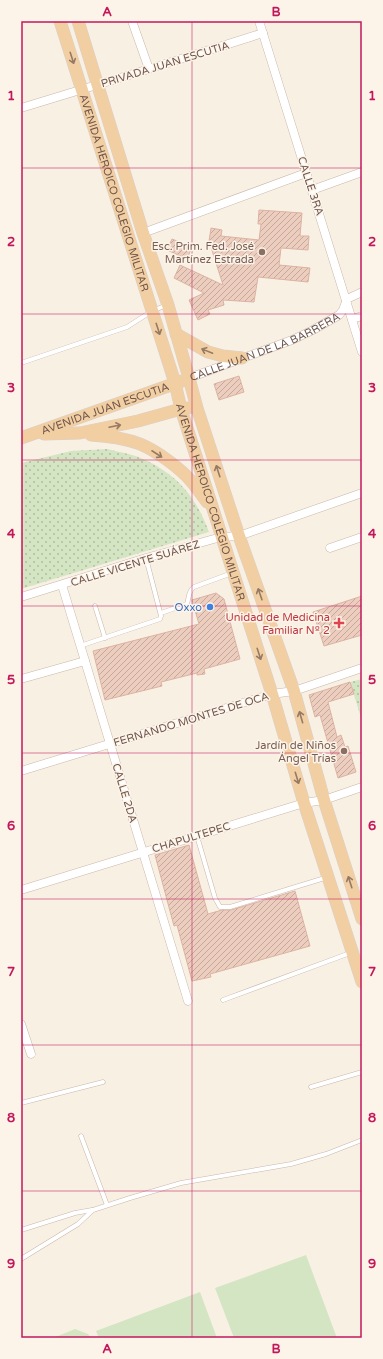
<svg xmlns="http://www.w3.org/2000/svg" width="383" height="1359" viewBox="0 0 383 1359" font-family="'Varela Round',sans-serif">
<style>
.green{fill:#d4e5c4}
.park{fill:url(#park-dots)}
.building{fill:url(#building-hatch);stroke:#ddb3a1}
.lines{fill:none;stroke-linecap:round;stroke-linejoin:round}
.lane-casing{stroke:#c9b7ab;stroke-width:5}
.street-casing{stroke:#c9b7ab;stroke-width:9}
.primary-casing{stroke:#d7d0cd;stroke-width:13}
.lane{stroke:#fff;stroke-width:4}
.street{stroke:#fff;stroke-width:8}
.primary{stroke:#f2cfa3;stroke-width:12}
.oneway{stroke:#967a66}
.grid{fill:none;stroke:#c2185b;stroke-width:1;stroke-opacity:0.55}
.education-dot{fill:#8d6e63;stroke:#fdf4e9;stroke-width:1.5}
.shop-dot{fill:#3f7fe0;stroke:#fdf4e9;stroke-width:1.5}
.health-dot{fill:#e0444e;stroke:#fdf4e9;stroke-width:1.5}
.labels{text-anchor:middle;stroke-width:3;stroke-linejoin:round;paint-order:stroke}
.street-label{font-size:11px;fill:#6f564c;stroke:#fdf4e9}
.education-label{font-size:11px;fill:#785e54;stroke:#fdf4e9;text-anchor:end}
.shop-label{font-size:11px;fill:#366cbe;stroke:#fdf4e9;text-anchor:end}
.health-label{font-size:11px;fill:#be3a42;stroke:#fdf4e9;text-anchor:end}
.neatline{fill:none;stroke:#c2185b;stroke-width:1.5}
.grid-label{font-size:13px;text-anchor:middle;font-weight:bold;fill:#c2185b}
</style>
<defs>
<pattern id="park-dots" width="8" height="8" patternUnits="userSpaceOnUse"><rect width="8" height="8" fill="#d4e5c4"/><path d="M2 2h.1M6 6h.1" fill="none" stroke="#b0bca1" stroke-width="1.8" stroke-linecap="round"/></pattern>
<pattern id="building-hatch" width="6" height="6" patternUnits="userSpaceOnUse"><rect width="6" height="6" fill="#eccdbe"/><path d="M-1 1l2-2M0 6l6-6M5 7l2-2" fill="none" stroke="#c3a99d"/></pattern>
</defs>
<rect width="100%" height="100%" fill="#f9f0e4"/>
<!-- green -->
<g class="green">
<path d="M306,1255L337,1338H234L215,1288Z"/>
<path d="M200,1292L217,1338H99L96,1331Z"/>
<path d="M75,1329L88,1334L91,1338H53Z"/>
</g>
<!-- park -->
<g class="park">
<path d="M107,449C119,452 133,454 143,459C178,475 196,497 209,532L21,589V463L71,451Z"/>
<path d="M362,679V721L350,682Z"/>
</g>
<!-- building -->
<g class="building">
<path d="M259,210L302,213L300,236H309L308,250L281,248L279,265L310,268L308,282L258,277L254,302L223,300L224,305L208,310L210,314L198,320L189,300L204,293L174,278L180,265L223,285L209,241L211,228L222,230L221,236L259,240L261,224H258Z"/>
<path d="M172,239L192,247L187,259L167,250Z"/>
<path d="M239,376L244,392L219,400L214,384Z"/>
<path d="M216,593L224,599L240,659L204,669L205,674L197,675V673L161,682L162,686L105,700L93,651L199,624L192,600Z"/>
<path d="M362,596V635L324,646L313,612Z"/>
<path d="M350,682L354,694L328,702L337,737L341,735L345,747L348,746L356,772L338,778L320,715L315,717L309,695Z"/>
<path d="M189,845L208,914L222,910H231L295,891L310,946L210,974L211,977L192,981L177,925L174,926L155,855Z"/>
</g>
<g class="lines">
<defs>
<g id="lane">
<path d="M24,362L127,327L152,311L167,305"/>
<path d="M95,606L105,638"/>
<path d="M161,613L187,604C189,598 188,591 194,587L232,573"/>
<path d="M80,646L160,619L161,616L146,558"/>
<path d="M197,836L215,898L220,907H230L328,877"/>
<path d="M223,1000L350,953"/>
<path d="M311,1087L362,1072"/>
<path d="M21,1103L103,1082"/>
<path d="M81,1136L107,1205"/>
<path d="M21,1230L75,1213L92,1210"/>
<path d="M21,1259L78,1224L93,1210L130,1198L181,1183L291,1164L326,1154L362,1140"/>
</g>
<g id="street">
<path d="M132,21L149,69"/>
<path d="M259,21L362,352"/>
<path d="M21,108L149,69L263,33"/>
<path d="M312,190L362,172"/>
<path d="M143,233L306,173"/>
<path d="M352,319L362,316"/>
<path id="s1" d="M189,378L292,340L313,330L339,315L343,310L347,299L362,292"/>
<path d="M330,548L362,537"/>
<path d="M62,585L188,1001"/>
<path d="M21,597L146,558L221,537L239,536L362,493"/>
<path d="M21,679L85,661"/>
<path d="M21,771L272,694L294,691L362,668"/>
<path d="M21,890L304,803L324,800L362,787"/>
<path d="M21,1024L31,1054"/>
</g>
<g id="primary">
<path id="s2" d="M60,21L175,383L181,409L272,694L304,803L362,982"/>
<path d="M78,21L143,233L168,305L189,378L197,408L239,536L294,691L324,800L362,919"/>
<path d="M176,334L208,352L223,356L242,358"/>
<path d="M44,434L80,433L138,421L181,409L188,408"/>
<path d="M91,435C107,436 124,438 140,444C157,451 180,468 192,482C197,488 202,495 207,502"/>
<path id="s3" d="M21,438L182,381"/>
</g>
</defs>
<!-- lane casing -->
<use href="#lane" class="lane-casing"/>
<!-- street casing -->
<use href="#street" class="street-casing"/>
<!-- primary casing -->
<use href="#primary" class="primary-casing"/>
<!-- lane -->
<use href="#lane" class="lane"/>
<!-- street -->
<use href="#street" class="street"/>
<!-- primary -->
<use href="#primary" class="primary"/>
</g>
<!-- one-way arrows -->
<defs><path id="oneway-shaft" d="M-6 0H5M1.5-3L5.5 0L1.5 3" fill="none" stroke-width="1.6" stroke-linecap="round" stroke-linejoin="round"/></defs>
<g class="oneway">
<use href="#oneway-shaft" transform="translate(72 58) rotate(72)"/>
<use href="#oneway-shaft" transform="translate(158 329) rotate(72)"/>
<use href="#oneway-shaft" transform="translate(207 351) rotate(-158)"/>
<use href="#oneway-shaft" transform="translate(115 426) rotate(-12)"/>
<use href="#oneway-shaft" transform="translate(157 454) rotate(33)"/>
<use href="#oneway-shaft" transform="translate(218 471) rotate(-108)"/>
<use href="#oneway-shaft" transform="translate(260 594) rotate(-109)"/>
<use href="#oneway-shaft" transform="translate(259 654) rotate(72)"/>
<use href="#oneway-shaft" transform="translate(301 717) rotate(-106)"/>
<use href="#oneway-shaft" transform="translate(297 778) rotate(73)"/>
<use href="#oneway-shaft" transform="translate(350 882) rotate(-108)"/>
</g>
<!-- grid -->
<path class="grid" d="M192,21V1338M21,168H362M21,314H362M21,460H362M21,606H362M21,753H362M21,899H362M21,1045H362M21,1191H362"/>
<!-- markers -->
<g class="education-dot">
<circle cx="262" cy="252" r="4"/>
<circle cx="344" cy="751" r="4"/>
</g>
<circle class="shop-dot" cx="210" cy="607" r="4"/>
<path class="health-dot" d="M337 617h4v4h4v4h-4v4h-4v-4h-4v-4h4z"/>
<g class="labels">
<!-- street labels -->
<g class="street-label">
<text transform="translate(165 64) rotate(-17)" y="4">PRIVADA JUAN ESCUTIA</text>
<text transform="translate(311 186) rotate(72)" y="4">CALLE 3RA</text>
<text dy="4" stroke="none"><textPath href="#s2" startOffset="180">AVENIDA HEROICO COLEGIO MILITAR</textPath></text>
<text dy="4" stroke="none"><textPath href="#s1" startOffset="82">CALLE JUAN DE LA BARRERA</textPath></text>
<text dy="4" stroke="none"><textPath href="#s3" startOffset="89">AVENIDA JUAN ESCUTIA</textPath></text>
<text dy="4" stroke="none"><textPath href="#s2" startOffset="504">AVENIDA HEROICO COLEGIO MILITAR</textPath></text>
<text transform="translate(135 563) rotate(-17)" y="4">CALLE VICENTE SUÁREZ</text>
<text transform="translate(191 719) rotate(-17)" y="4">FERNANDO MONTES DE OCA</text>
<text transform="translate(125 793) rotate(73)" y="4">CALLE 2DA</text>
<text transform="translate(191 837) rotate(-17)" y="4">CHAPULTEPEC</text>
</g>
<!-- education labels -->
<g class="education-label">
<text x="254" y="250">Esc. Prim. Fed. José<tspan x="254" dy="13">Martínez Estrada</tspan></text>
<text x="336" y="749">Jardín de Niños<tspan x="336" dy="13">Ángel Trías</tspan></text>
</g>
<!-- shop labels -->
<g class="shop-label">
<text x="202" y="611">Oxxo</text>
</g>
<!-- health labels -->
<g class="health-label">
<text x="330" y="621">Unidad de Medicina<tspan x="330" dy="13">Familiar Nº 2</tspan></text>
</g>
</g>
<!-- border -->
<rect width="383" height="1359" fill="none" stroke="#fdf4e9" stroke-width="44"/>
<rect x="22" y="22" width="339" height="1315" class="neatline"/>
<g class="grid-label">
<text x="107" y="16">A</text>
<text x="276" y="16">B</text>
<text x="11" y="100">1</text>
<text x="372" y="100">1</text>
<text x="11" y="246">2</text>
<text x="372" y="246">2</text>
<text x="11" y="392">3</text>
<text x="372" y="392">3</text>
<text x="11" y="538">4</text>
<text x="372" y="538">4</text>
<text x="11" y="684">5</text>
<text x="372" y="684">5</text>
<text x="11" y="830">6</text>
<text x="372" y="830">6</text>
<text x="11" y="976">7</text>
<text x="372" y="976">7</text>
<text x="11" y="1122">8</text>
<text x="372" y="1122">8</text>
<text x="11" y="1268">9</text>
<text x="372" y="1268">9</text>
<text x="107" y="1353">A</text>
<text x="276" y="1353">B</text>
</g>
</svg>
